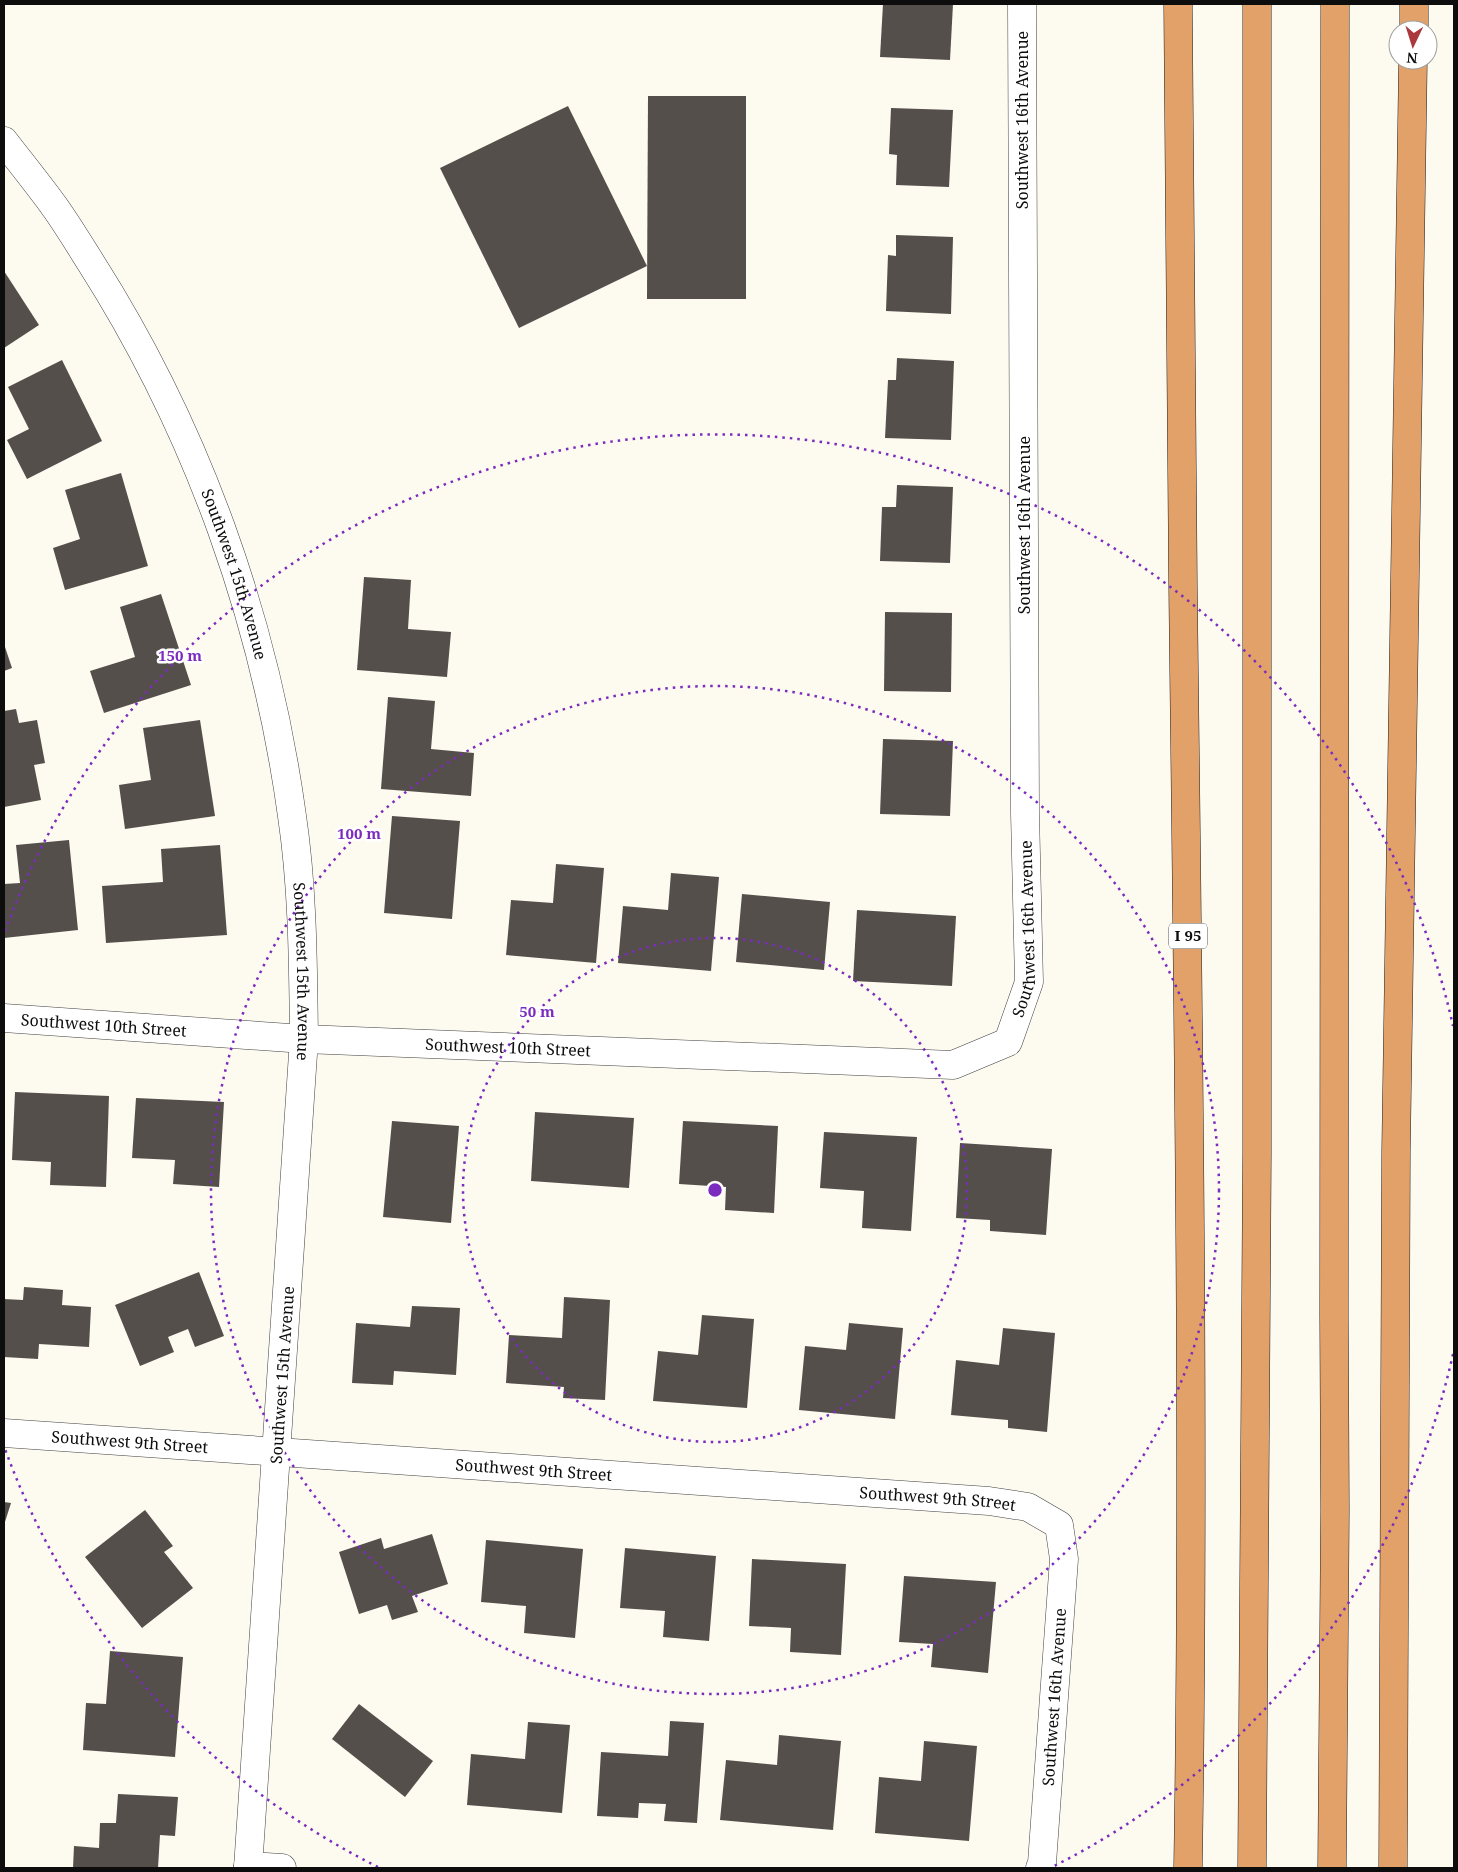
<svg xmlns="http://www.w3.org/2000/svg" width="1458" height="1872" viewBox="0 0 1458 1872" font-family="'Noto Serif',serif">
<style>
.building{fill:#544f4b}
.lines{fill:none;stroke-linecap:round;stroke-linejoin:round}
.minor-casing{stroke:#404040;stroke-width:29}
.highway-casing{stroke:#1e1e1e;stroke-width:29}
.minor{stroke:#fff;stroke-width:28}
.highway{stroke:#e1a169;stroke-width:28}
.ring{fill:none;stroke:#7b2cbf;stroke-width:2.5;stroke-dasharray:2.5 5}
.labels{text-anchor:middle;stroke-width:5;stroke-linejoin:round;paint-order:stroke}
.shield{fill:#fff;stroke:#565656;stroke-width:1}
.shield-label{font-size:15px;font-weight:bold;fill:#0d0d0d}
.street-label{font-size:16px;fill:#0d0d0d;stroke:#fff}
.centre{fill:#7b2cbf;stroke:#fff;stroke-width:2.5}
.ring-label{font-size:15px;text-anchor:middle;font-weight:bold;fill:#7b2cbf;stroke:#fff;stroke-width:5;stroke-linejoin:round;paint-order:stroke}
</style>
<rect width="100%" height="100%" fill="#fdfaf0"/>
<!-- building -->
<g class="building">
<path d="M883,4H953L950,60L880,57Z"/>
<path d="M648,96H746V299H647Z"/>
<path d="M568,106L647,266L519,328L440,168Z"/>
<path d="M891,108L953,110L949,187L896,185L897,155L889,154Z"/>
<path d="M896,235L953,237L951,314L886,311L888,255L896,256Z"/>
<path d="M4,271L39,325L4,348Z"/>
<path d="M897,358L954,361L951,440L885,438L888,380H896Z"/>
<path d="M62,360L102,441L27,479L7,440L29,429L8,387Z"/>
<path d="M121,473L148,566L65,590L53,548L80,539L65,490Z"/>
<path d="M897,485L953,487L950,563L880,561L882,507H896Z"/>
<path d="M364,577L411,580L408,629L451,632L447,677L357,670Z"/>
<path d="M161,594L191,685L104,713L90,671L135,657L120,607Z"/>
<path d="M885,612L952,613L951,692L884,691Z"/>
<path d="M4,644L12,668L4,671Z"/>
<path d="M388,697L435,701L431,749L474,753L471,796L381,789Z"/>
<path d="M16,709L19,723L37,720L45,763L34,765L41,800L4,807V711Z"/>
<path d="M200,720L215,816L125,829L119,785L151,780L143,728Z"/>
<path d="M883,739L953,741L950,816L880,814Z"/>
<path d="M392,816L460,821L452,919L384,913Z"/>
<path d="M69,840L78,930L4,938V884L20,883L16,845Z"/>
<path d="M220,845L227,935L106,943L102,886L163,882L161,849Z"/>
<path d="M556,864L604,868L596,963L506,955L511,900L553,903Z"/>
<path d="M671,873L719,877L711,971L618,963L623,906L668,910Z"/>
<path d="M742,894L830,902L824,970L736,962Z"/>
<path d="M857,910L956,916L952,986L853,981Z"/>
<path d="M15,1092L109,1096L106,1187L50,1185L51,1162L12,1160Z"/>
<path d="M136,1098L224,1102L219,1187L173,1184L175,1160L132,1158Z"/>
<path d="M535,1112L634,1118L629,1188L531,1181Z"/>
<path d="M392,1121L459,1126L451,1223L383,1217Z"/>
<path d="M683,1121L778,1126L774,1213L725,1210L726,1187L679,1184Z"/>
<path d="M824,1132L917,1137L911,1231L862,1228L864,1191L820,1188Z"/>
<path d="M960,1143L1052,1149L1046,1235L990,1231V1220L956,1218Z"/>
<path d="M199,1272L224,1336L195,1347L188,1329L168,1337L174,1352L140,1366L115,1305Z"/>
<path d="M24,1287L63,1290L62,1305L91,1307L89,1347L39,1344L38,1359L4,1357V1299L23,1300Z"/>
<path d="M564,1297L610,1300L605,1400L563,1398L564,1387L506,1383L509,1335L562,1338Z"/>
<path d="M412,1306L460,1308L456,1375L394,1371L393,1385L352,1383L356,1323L410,1327Z"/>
<path d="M702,1315L754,1319L747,1408L653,1401L658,1351L698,1355Z"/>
<path d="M849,1323L903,1328L895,1419L799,1410L805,1346L846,1350Z"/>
<path d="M1003,1328L1055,1333L1047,1432L1008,1428V1420L951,1415L956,1360L999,1365Z"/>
<path d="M4,1502L11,1503L4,1525Z"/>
<path d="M145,1510L173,1546L164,1552L193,1588L142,1628L85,1557Z"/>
<path d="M432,1534L448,1584L412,1596L418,1612L392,1620L387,1605L359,1614L339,1552L381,1538L384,1549Z"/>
<path d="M486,1540L583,1549L575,1638L524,1633L526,1606L481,1602Z"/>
<path d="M625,1548L716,1556L709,1641L663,1637L665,1611L620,1608Z"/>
<path d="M752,1559L846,1564L841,1655L790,1652L791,1628L749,1626Z"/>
<path d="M904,1576L996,1582L988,1673L931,1667L933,1644L899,1642Z"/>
<path d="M110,1651L183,1657L175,1757L83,1750L86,1703L106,1704Z"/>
<path d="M359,1704L433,1761L405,1797L332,1739Z"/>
<path d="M670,1721L704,1723L697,1823L664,1821L666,1804L639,1803L638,1818L597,1816L601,1752L668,1756Z"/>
<path d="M528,1722L570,1725L562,1813L467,1805L471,1754L525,1759Z"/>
<path d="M779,1735L841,1741L833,1830L720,1820L726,1760L777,1765Z"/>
<path d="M924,1741L977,1746L969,1841L875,1833L879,1777L921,1781Z"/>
<path d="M118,1794L178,1797L175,1836L160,1835L158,1868H73L74,1846L99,1848L100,1823H116Z"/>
</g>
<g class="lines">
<defs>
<g id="minor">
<path id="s1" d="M4,141C21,163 38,184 54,206C67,224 79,244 91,263C198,431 265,620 292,816C303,890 303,965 304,1039L248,1868"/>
<path id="s2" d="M4,1018L304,1039L953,1065L1008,1042L1029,982L1025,813L1022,4"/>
<path id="s3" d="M4,1433L989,1501L1028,1507L1059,1525L1064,1559L1042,1863L1040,1868"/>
<path d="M248,1866L282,1868"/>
</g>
<g id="highway">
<path d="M1178,4C1180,197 1180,391 1183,585C1188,1013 1195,1440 1188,1868"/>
<path d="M1414,30V4"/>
<path d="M1252,1868L1257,1153V4"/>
<path d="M1332,1868L1335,1510L1334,1316L1335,4"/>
<path d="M1393,1868L1396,1152L1413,60"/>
</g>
</defs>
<!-- minor casing -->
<use href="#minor" class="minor-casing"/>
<!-- highway casing -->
<use href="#highway" class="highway-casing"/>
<!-- minor -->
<use href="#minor" class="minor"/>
<!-- highway -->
<use href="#highway" class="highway"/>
</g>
<!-- distance rings -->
<g class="ring">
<circle cx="715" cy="1190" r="252"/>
<circle cx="715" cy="1190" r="504"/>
<path d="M1453 1354A756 756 0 0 1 1052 1867M378 1867A756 756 0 0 1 5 1449M5 931A756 756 0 0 1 1453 1026"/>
</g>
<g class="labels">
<!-- shield labels -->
<rect class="shield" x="1169" y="923.5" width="38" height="25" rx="4"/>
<g class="shield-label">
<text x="1188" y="941">I 95</text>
</g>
<!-- street labels -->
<g class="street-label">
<text transform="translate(1022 120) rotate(-90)" y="6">Southwest 16th Avenue</text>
<text transform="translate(1024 525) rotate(-90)" y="6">Southwest 16th Avenue</text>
<text dy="6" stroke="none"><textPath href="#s1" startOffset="494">Southwest 15th Avenue</textPath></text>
<text dy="6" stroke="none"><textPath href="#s2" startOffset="1126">Southwest 16th Avenue</textPath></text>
<text dy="6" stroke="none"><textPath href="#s1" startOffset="899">Southwest 15th Avenue</textPath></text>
<text dy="6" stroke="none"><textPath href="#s2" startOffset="100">Southwest 10th Street</textPath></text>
<text dy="6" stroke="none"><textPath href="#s2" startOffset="505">Southwest 10th Street</textPath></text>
<text transform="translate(282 1375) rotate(-86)" y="6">Southwest 15th Avenue</text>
<text dy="6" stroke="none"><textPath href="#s3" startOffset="126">Southwest 9th Street</textPath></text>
<text dy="6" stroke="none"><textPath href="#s3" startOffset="531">Southwest 9th Street</textPath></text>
<text dy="6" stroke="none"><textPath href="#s3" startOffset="936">Southwest 9th Street</textPath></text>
<text transform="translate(1054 1697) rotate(-86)" y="6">Southwest 16th Avenue</text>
</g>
</g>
<circle cx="715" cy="1190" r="8" class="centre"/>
<g class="ring-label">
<text x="180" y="661">150 m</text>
<text x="359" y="839">100 m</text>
<text x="537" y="1017">50 m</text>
</g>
<!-- border -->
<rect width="1458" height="1872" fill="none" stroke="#0d0d0d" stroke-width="10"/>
<!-- north arrow -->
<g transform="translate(1413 45) rotate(184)"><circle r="24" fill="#ffffff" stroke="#9e9e9e"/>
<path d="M0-4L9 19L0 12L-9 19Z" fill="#ab383c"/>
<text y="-8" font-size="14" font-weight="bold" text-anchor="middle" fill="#0d0d0d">N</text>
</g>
</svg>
